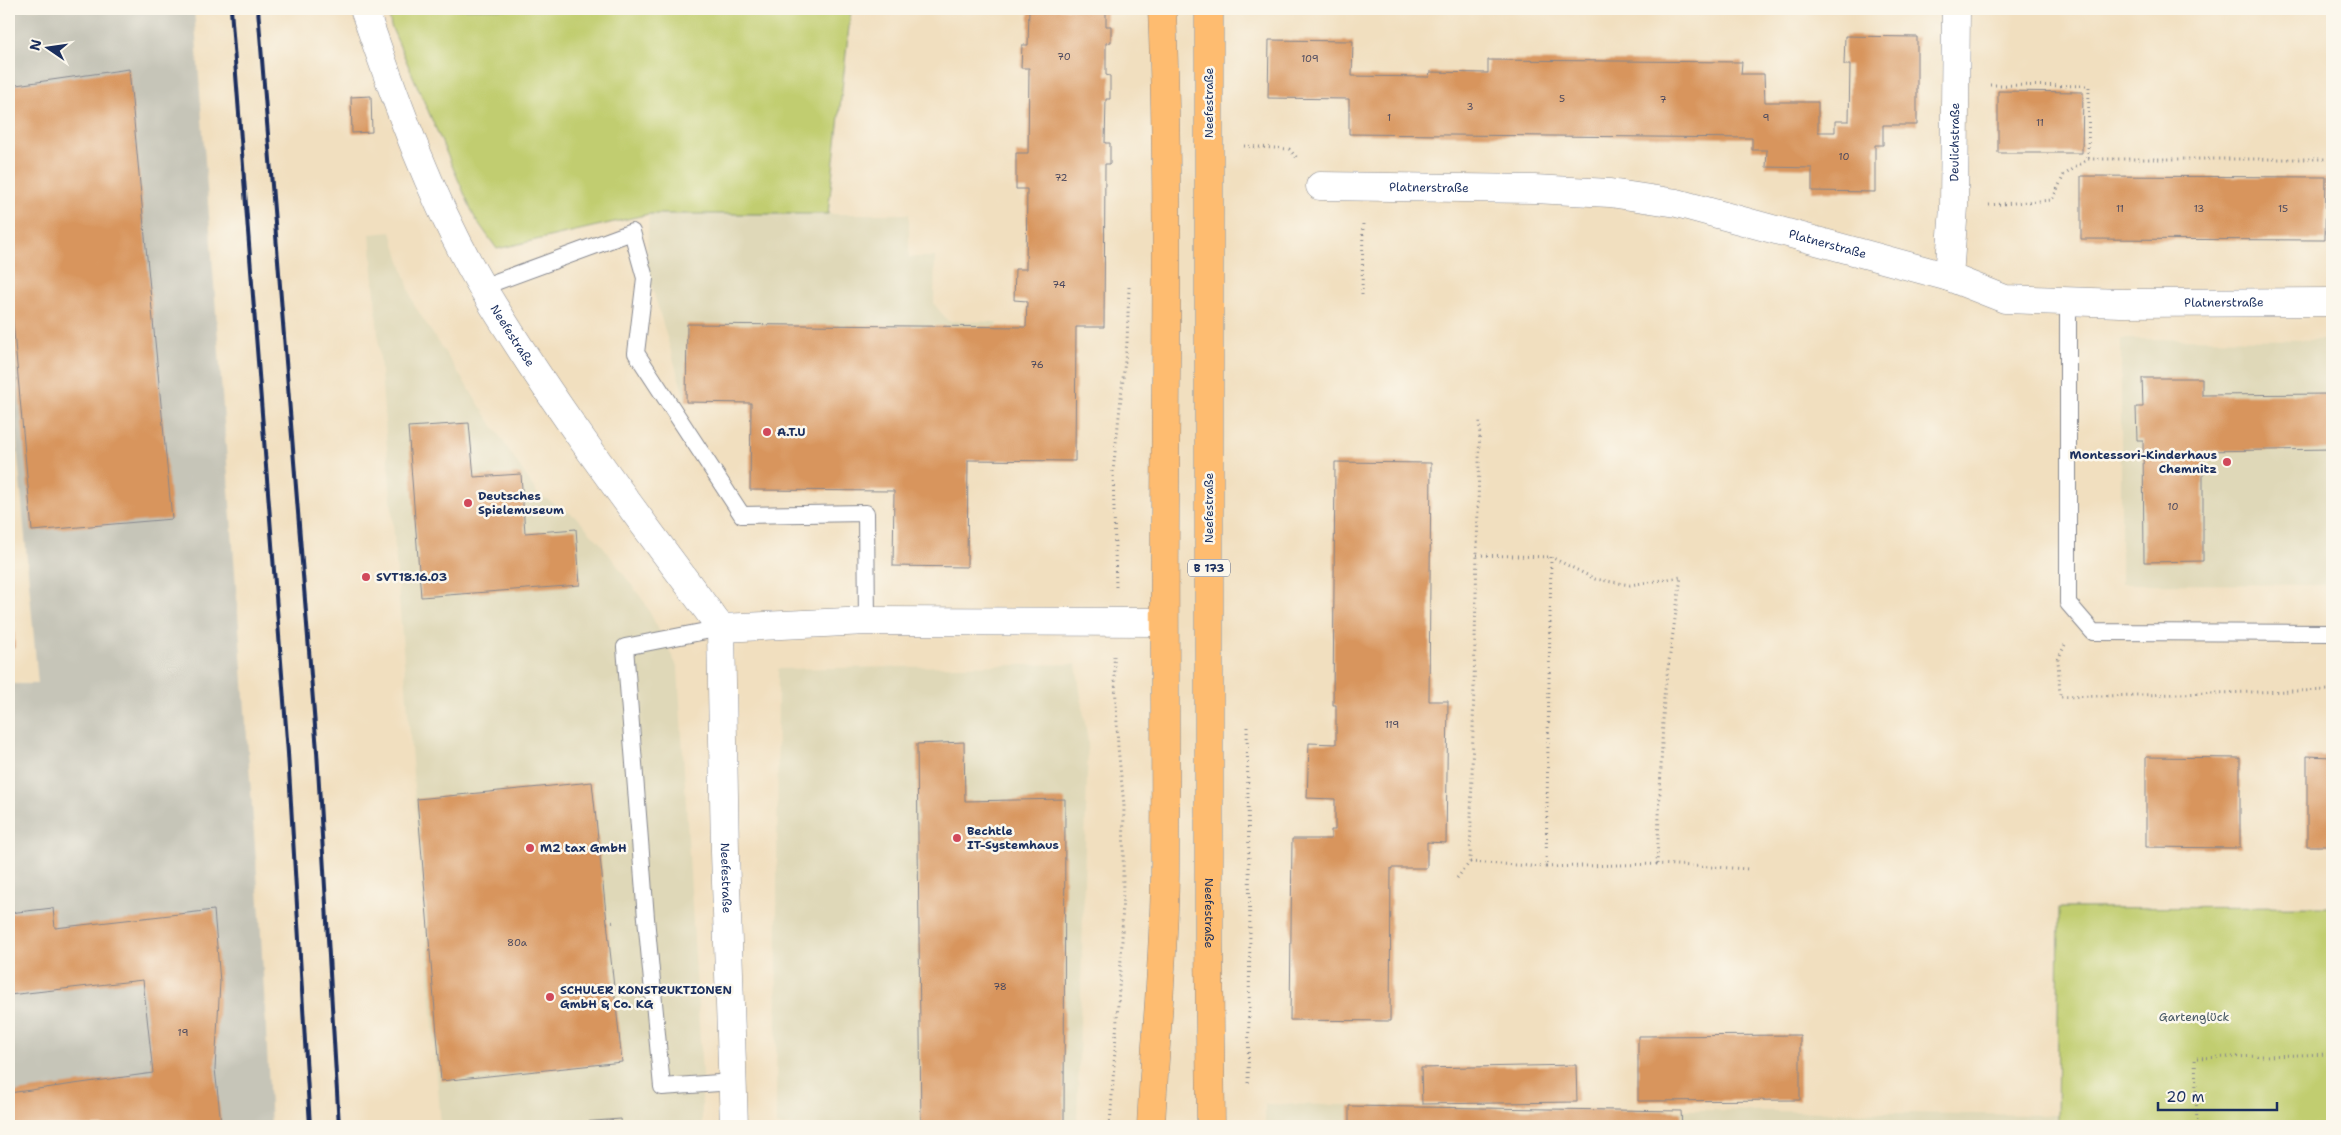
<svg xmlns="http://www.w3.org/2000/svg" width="2341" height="1135" viewBox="0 0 2341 1135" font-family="'Shantell Sans',sans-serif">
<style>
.built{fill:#dfd8b8}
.industrial{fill:#c6c5b8}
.green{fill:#c1cd6f;stroke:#6e7e66}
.building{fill:#d8955d}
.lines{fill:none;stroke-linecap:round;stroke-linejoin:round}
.service-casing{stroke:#86878e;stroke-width:18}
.minor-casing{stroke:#86878e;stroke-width:29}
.primary-casing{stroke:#86878e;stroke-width:29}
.path{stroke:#86878e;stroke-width:3;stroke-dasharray:1 4;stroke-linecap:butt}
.service{stroke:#fff;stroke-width:16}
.minor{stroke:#fff;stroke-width:28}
.primary{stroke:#febc70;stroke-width:28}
.rail{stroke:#1b2f5e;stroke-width:4}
.poi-dot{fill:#d1495b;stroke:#fbf7ec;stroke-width:2}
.labels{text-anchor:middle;stroke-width:5;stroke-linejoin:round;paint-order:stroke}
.number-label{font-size:10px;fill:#4a485e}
.shield{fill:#fbf7ec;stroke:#5e6b89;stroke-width:1}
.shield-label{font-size:11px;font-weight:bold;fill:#1b2f5e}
.street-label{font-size:12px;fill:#1b2f5e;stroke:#fbf7ec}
.poi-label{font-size:12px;font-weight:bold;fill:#1b2f5e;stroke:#fbf7ec;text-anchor:start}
.park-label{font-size:12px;fill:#445662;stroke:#fbf7ec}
</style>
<rect width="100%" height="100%" fill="#fbf7ec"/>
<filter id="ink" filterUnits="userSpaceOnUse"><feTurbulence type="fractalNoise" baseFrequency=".02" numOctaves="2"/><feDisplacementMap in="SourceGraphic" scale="10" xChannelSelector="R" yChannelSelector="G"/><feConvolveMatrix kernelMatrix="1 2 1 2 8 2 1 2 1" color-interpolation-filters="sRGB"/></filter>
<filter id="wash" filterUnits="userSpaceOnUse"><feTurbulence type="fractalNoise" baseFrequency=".0096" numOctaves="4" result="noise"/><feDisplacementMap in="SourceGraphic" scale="20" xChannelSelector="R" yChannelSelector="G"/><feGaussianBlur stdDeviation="1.12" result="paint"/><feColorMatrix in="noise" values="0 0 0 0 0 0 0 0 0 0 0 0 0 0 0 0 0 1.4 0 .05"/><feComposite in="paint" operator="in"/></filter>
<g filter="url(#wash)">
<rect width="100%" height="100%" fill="#f1dfbf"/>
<!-- built -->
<g class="built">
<path d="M649,214H909V257H935L934,304L948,321L996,322L998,327L997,402H686L646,267Z"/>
<path d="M391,232L414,305L537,493L576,517L602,545L645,603L678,668L702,1075V1126H441L370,234Z"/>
<path d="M2121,339L2332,340V585L2121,584Z"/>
<path d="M1076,664L1088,742L1077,1126H776L778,669Z"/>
<path d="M1265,1104L2057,1115V1126H1265Z"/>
</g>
<!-- industrial -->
<path class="industrial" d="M9,9H194L260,916L271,1126H9V684H38L9,356Z"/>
<!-- green -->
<g class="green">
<path d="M388,9H851L828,214H649L497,249L475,218L391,26Z"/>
<path d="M2332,907V1126H2057L2059,908Z"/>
</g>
<g id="blocks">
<!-- building -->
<g class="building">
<path d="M1029,9H1106V26H1111V42L1106,43V75L1110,76V99H1106L1105,143H1110V164H1105L1104,327H1076L1075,461L968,460L967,567L893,566L894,491L750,490L751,403L686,402L687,324L1026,327L1027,301L1014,300L1015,269H1026L1027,189H1016V153H1028L1029,68H1021L1022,45H1028Z"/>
<path d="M1845,36L1917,37V125H1883V145H1875V192L1812,191V168L1766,167L1767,150H1752V138L1349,134V99L1268,98L1269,40L1353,41L1352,76L1429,77L1430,72L1488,73V60L1742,62L1741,74H1764L1765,102H1818V132H1835V121H1849L1850,65H1844Z"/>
<path d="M129,69L172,519L32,531L9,277V86Z"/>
<path d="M1998,91L2083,92L2082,153H1998Z"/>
<path d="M371,96L372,132L352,133L351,97Z"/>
<path d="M2081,176L2326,177L2325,240L2081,239Z"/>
<path d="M2142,378H2202V395L2332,394V449L2203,451V561L2144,562L2143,440H2137L2136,407H2143Z"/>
<path d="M469,423L474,477L521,474L525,533L576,529L580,585L421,597L408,427Z"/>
<path d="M1335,462L1431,463L1429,701H1448L1446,843L1427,842V868H1391L1390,1021L1290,1020L1292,839H1331V830H1335V799L1307,798L1309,743L1336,744V705H1333Z"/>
<path d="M9,573H11L15,648H9Z"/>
<path d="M964,742L965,801L1065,799L1064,1126H921L917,744Z"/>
<path d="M2307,756L2332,757V846H2307Z"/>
<path d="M2146,757L2240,758V848L2146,847Z"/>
<path d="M592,782L622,1062L441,1081L417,799Z"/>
<path d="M53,908L55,928L214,910L220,982L215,1069L221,1123L196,1126H9V1093L153,1073L143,980L9,995V913Z"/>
<path d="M1800,1035V1100L1638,1101V1036Z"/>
<path d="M1576,1065L1577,1102L1422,1104L1421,1068Z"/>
<path d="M1349,1106L1681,1111L1682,1126H1349Z"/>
<path d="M621,1119L622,1126H542V1125Z"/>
</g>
</g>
</g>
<g filter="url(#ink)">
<use href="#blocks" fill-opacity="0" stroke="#86878e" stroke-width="1"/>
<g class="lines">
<defs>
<g id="service">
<path d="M482,287L632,232L645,278L636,353L742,515L866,513L867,621"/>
<path d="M2068,301V603L2093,632L2332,633"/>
<path d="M721,628L625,647L646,918L662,1087L733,1082"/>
</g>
<g id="minor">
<path id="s1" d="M364,9C397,104 431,200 482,287C554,407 638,517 721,628L867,621L1164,622"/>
<path id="s2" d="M1320,186L1534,189L1610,193L1677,203L1949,277L2005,299L2121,303L2332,302"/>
<path id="s3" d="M1949,277L1954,207L1956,9"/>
<path id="s4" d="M721,628L725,852L734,1126"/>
</g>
<g id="primary">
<path id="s5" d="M1209,9V940L1211,1126"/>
<path d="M1151,1126C1155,1042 1164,958 1165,874C1166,754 1164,634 1165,514C1166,346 1169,177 1162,9"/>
</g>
</defs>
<!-- service casing -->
<use href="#service" class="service-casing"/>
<!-- minor casing -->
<use href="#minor" class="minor-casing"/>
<!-- primary casing -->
<use href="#primary" class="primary-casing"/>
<!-- path -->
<g class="path">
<path d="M1990,85L2089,86L2088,159"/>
<path d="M1244,146L1289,149L1298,159"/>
<path d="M1989,205L2052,200L2064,175L2088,159H2332"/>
<path d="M1362,295L1363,221"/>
<path d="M1477,555L1551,557"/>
<path d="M1116,587L1113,471L1127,342L1129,287"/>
<path d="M2065,645L2058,659L2060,697L2332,690"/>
<path d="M1247,727L1250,932L1248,1085"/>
<path d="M1470,862L1546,867"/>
<path d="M1657,864L1546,867L1551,557L1595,579L1630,585L1681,577L1664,696L1657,864L1749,869"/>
<path d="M1457,878L1470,862L1480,418"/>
<path d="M607,923L616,922"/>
<path d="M1110,1126L1122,943L1124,805L1118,747L1114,656"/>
<path d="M2197,1126L2195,1058L2332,1054"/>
</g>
<!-- service -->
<use href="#service" class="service"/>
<!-- minor -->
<use href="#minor" class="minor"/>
<!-- primary -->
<use href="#primary" class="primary"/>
<!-- rail -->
<g class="rail">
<path d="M231,9L288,753L310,1126"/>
<path d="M258,9L317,751L339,1126"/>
</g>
</g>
</g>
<!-- markers -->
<g class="poi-dot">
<circle cx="767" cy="432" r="5"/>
<circle cx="2227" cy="462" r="5"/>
<circle cx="468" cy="503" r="5"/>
<circle cx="366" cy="577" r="5"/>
<circle cx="957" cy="838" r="5"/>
<circle cx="530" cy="848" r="5"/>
<circle cx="550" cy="997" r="5"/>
</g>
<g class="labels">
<!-- number labels -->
<g class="number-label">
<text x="1064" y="60">70</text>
<text x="1310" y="62">109</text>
<text x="1562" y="102">5</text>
<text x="1663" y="103">7</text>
<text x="1470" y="110">3</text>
<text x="1389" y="121">1</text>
<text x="1766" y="121">9</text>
<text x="2040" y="126">11</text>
<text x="1844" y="160">10</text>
<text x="1061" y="181">72</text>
<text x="2120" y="212">11</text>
<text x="2199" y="212">13</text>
<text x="2283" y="212">15</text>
<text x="1059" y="288">74</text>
<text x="1037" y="368">76</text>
<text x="2173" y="510">10</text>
<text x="1392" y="728">119</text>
<text x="517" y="946">80a</text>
<text x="1000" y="990">78</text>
<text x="183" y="1036">19</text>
</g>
<!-- shield labels -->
<rect class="shield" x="1188" y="559.5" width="42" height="17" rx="4"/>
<g class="shield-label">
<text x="1209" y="572">B 173</text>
</g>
<!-- street labels -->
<g class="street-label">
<text transform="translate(1209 103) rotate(-90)" y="4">Neefestraße</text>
<text dy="4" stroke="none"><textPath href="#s3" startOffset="135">Deulichstraße</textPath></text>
<text dy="4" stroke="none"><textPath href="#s2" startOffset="109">Platnerstraße</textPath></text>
<text dy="4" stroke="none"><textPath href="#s2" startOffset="514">Platnerstraße</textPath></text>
<text dy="4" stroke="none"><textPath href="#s2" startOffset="919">Platnerstraße</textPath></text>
<text dy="4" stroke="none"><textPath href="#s1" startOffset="360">Neefestraße</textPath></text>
<text transform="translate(1209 508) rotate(-90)" y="4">Neefestraße</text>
<text dy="4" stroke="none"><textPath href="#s4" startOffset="250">Neefestraße</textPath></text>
<text dy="4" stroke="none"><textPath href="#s5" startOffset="904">Neefestraße</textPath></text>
</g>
<!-- poi labels -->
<g class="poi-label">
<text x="777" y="436">A.T.U</text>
<text x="2217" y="459" text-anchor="end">Montessori-Kinderhaus<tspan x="2217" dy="14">Chemnitz</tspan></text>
<text x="478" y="500">Deutsches<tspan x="478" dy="14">Spielemuseum</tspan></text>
<text x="376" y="581">SVT18.16.03</text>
<text x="967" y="835">Bechtle<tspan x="967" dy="14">IT-Systemhaus</tspan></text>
<text x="540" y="852">M2 tax GmbH</text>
<text x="560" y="994">SCHULER KONSTRUKTIONEN<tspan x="560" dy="14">GmbH &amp; Co. KG</tspan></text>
</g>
<!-- park labels -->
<g class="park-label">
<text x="2194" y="1021">Gartenglück</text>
</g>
</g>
<!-- margin -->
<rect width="2341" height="1135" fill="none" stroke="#fbf7ec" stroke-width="30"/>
<!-- north arrow -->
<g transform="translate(48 48) rotate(283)" stroke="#fbf7ec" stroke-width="4" paint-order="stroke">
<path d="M0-4L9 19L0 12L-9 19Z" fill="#1b2f5e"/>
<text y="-8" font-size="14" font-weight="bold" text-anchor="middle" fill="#1b2f5e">N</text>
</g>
<!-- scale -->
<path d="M2158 1102v8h119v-8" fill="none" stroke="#1b2f5e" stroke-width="2.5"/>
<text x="2166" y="1102" font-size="15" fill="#1b2f5e" stroke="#fbf7ec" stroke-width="4" paint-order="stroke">20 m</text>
</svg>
